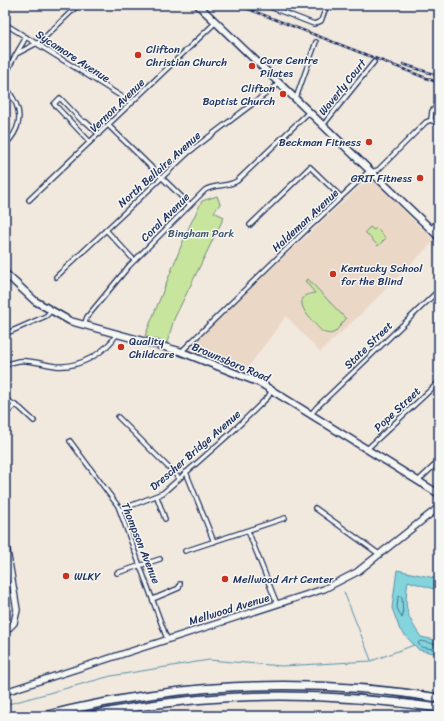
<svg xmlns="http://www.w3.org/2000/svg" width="444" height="721" viewBox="0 0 444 721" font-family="Sriracha,sans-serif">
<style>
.built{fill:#ebd7c6}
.green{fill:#c7e59d;stroke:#718a7e}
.water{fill:#83d4dc;stroke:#5992aa}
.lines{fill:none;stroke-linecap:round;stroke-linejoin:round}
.shore{stroke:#457190;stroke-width:1}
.stream{stroke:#5992aa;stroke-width:1}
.street-casing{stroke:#1b2f5e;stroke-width:6}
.secondary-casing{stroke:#1b2f5e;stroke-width:8}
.primary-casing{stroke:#1b2f5e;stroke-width:9}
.highway-casing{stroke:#1b2f5e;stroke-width:10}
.street{stroke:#f6f6f2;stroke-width:3.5}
.secondary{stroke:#f6f6f2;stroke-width:5.5}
.primary{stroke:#f6f6f2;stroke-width:6}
.highway{stroke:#f6f6f2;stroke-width:7}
.rail-casing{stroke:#1b2f5e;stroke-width:2.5}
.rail{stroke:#f6f6f2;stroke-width:1;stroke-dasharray:3;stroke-linecap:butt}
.poi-dot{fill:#c8321e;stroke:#f6f6f2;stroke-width:1.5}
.labels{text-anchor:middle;stroke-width:3;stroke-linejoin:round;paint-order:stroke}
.poi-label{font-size:11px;fill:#1b2f5e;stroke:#f6f6f2;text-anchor:start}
.street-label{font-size:11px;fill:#1b2f5e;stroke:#f6f6f2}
.park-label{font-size:11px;fill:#3d536b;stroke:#f6f6f2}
</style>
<rect width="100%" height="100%" fill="#f1e8de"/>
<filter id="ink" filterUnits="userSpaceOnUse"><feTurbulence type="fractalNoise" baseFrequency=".025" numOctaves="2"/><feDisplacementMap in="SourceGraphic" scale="8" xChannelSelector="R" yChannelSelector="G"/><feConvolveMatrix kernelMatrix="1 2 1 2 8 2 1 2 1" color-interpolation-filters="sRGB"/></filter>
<g filter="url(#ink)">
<!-- built -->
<path class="built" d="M370,177L434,241L367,308L320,352L286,316L245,371L189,351V348L197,338Z"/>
<!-- green -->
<g class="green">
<path d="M217,196L220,204L214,212L224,217L174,319L167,343L145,336L188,229L202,201Z"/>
<path d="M370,227L374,230L376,228L386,238L378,246L365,232Z"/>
<path d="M308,279L346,319L335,332C332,334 329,334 326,333C321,332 317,326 314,323C304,312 292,296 315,293L305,281Z"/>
<path d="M255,712L346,715L360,716H213Z"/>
</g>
<!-- water -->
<path class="water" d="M397,570L439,579V590H437L408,581C404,608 406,615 421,637L439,641V654L419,650L400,630L392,608Z"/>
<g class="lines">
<!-- shore -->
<g class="shore">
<path d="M400,596L402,597L403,616L402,618L397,608L398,597Z"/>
<path d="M439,645L421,641L418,643L421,647L439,650"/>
</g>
<!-- stream -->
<g class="stream">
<path d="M344,592L371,660"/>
<path d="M5,705L111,676L209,660L282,666L371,661L414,645"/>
</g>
<defs>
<g id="street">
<path d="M265,5L314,24L321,21L327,5"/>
<path d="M5,24L132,103"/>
<path d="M18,53L41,41L78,5"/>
<path d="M296,98L316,42"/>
<path d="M431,120L432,111L439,104"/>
<path d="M431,120L439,125"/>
<path d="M324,124L374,62"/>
<path d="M108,125L190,205"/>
<path d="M90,142L54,104L60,98L82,121L86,122L99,134"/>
<path d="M5,145C19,131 24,116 13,98C10,93 6,88 6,81C6,67 20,49 26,37"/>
<path d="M29,200L216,22"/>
<path d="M250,225L310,167L341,197"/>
<path d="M431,229L439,220"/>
<path d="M106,230L134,260"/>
<path d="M56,277L189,152L280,83"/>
<path d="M84,325L87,317L129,266L205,190C215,184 228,187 237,181L309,112"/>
<path d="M5,334L46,316L51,311"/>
<path d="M181,352L304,232L367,173L378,170L426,122L431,120"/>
<path d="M5,366C22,355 38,364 56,366C80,368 105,353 117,334"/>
<path d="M5,399L20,408L34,421"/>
<path d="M311,414L317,407L439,290"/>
<path d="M5,415L15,405"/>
<path d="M118,417L179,478"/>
<path d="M70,441L118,506L167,639"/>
<path d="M367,449L439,382"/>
<path d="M186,472L214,542"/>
<path d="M418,481L439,461"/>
<path d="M157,497L165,519"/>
<path d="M315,508L379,554"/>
<path d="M120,510L163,493L232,432L268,397L272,390"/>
<path d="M248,531L277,604"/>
<path d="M185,551L285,518"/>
<path d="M117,573L160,559"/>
<path d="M153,599L179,588L180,584"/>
</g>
<g id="secondary">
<path d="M5,539L17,610L14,623L5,632"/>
<path d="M5,692L324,589L357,572L439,507"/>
</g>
<g id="primary">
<path d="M198,5L439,237"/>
<path d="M5,273L35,301L70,321L179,351L260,383L439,494"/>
</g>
<g id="highway">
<path d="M44,716C173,683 307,677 439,698"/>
<path d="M89,716C207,691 321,691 439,708"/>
</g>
</defs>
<!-- street casing -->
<use href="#street" class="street-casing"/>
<!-- secondary casing -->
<use href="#secondary" class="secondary-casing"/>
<!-- primary casing -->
<use href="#primary" class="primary-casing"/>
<!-- highway casing -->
<use href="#highway" class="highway-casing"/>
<!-- street -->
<use href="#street" class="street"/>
<!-- secondary -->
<use href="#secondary" class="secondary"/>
<!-- primary -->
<use href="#primary" class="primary"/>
<!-- highway -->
<use href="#highway" class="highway"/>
<defs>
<g id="rail">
<path d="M238,5L439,83"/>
<path d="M403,64L439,76"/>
</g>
</defs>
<!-- rail casing -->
<use href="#rail" class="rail-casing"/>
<!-- rail -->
<use href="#rail" class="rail"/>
</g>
</g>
<!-- markers -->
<g class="poi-dot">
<circle cx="138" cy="55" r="4"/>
<circle cx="252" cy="66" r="4"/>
<circle cx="283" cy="94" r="4"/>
<circle cx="369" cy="142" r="4"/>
<circle cx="420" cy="178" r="4"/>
<circle cx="333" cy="274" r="4"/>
<circle cx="121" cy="347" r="4"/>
<circle cx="66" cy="576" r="4"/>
<circle cx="225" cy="579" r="4"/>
</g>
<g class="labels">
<!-- poi labels -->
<g class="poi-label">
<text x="146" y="53">Clifton<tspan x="146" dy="13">Christian Church</tspan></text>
<text x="260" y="64">Core Centre<tspan x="260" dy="13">Pilates</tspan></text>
<text x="275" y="92" text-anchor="end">Clifton<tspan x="275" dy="13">Baptist Church</tspan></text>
<text x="361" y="146" text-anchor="end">Beckman Fitness</text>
<text x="412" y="182" text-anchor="end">GRIT Fitness</text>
<text x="341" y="272">Kentucky School<tspan x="341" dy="13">for the Blind</tspan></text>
<text x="129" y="345">Quality<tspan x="129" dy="13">Childcare</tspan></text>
<text x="74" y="580">WLKY</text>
<text x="233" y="583">Mellwood Art Center</text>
</g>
<!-- street labels -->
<g class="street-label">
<text transform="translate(73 56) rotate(33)" y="4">Sycamore Avenue</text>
<text transform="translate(342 87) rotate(-51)" y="4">Waverly Court</text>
<text transform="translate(117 105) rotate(-44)" y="4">Vernon Avenue</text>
<text transform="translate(159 169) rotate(-42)" y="4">North Bellaire Avenue</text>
<text transform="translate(165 217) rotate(-45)" y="4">Coral Avenue</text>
<text transform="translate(305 220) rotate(-43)" y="4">Haldeman Avenue</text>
<text transform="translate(368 345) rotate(-44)" y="4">State Street</text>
<text transform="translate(231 362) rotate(23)" y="4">Brownsboro Road</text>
<text transform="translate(397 409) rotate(-43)" y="4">Pope Street</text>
<text transform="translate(195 450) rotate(-41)" y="4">Drescher Bridge Avenue</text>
<text transform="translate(141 543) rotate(68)" y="4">Thompson Avenue</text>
<text transform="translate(229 609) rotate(-17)" y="4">Mellwood Avenue</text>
</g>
<!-- park labels -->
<g class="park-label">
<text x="201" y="237">Bingham Park</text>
</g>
</g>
<!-- margin -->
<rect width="444" height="721" fill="none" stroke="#f6f6f2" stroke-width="20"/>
<rect x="10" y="10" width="424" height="701" fill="none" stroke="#1b2f5e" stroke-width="1.5" filter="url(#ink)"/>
</svg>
